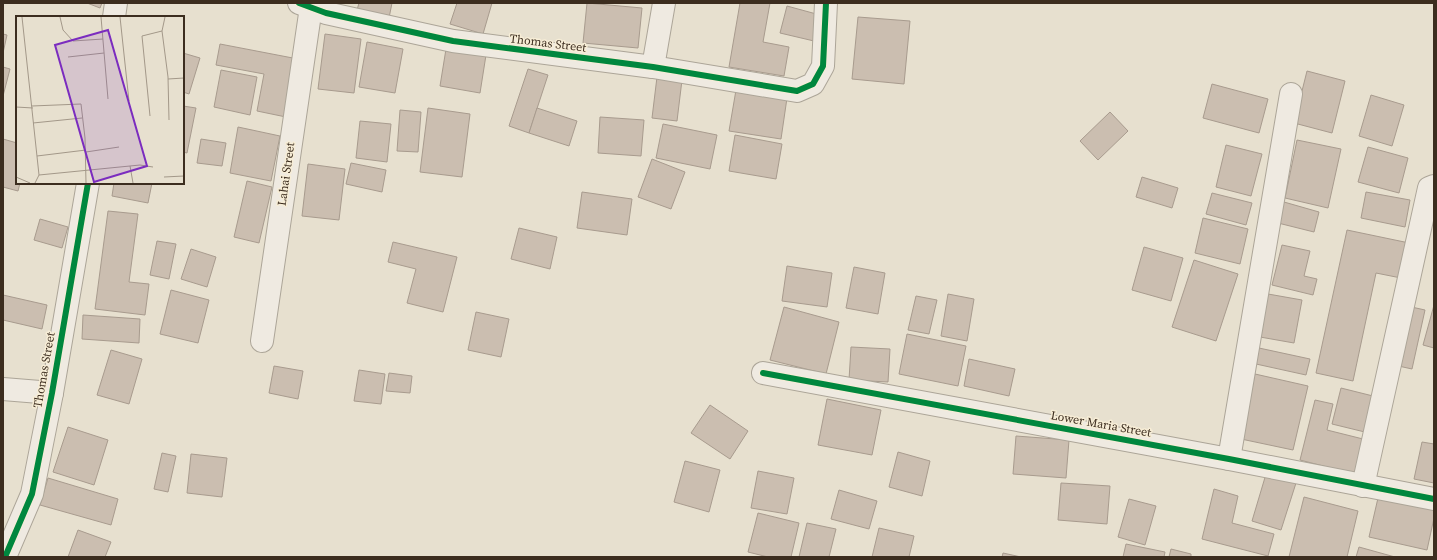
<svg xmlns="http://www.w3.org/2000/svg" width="1437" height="560" viewBox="0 0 1437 560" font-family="'Source Serif 4',serif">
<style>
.building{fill:#cbbeb0;stroke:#a89b8e}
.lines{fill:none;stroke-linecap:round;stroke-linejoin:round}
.minor-casing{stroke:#aca598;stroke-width:24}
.minor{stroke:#efeae1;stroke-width:22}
.cycleway-casing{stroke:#f7edd6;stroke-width:8}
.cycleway{stroke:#00873e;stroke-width:6}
.labels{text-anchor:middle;stroke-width:3;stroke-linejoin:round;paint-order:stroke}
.street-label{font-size:12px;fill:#3c2d1f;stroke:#f7edd6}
.inset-road{fill:none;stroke:#a39889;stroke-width:1}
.view{fill:#7b2cbf;fill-opacity:0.15;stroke:#7b2cbf;stroke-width:2}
.inset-edge{fill:none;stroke:#3c2d1f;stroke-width:2}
</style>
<rect width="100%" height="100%" fill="#e7e0cf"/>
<!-- building -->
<g class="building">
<path d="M87,3H102L100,8Z"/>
<path d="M359,3H392L389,18L357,10Z"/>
<path d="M457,3H492L483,34L450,24Z"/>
<path d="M587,3L642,8L638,48L583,43Z"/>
<path d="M740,3H770L763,42L789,47L784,76L729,67Z"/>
<path d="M787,6L820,15L814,41L780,33Z"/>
<path d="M858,17L910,21L904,84L852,79Z"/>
<path d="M3,34L7,35L3,53Z"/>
<path d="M325,34L361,39L354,93L318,89Z"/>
<path d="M367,42L403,49L395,93L359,87Z"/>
<path d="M220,44L298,59L286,117L257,111L264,74L216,65Z"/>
<path d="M446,49L486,55L480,93L440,86Z"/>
<path d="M183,53L200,58L189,94L183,92Z"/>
<path d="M3,67L10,69L3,96Z"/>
<path d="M528,69L548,75L529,133L509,126Z"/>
<path d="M221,70L257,77L250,115L214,107Z"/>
<path d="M1307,71L1345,81L1332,133L1294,123Z"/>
<path d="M657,77L682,80L677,121L652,118Z"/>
<path d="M1212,84L1268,99L1259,133L1203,118Z"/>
<path d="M736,90L787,98L781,139L729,131Z"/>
<path d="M1371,95L1404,105L1392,146L1359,136Z"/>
<path d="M183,106L196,108L187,153L183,152Z"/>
<path d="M428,108L470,114L462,177L420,172Z"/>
<path d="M537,108L577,121L569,146L529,133Z"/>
<path d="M400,110L421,112L418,152L397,151Z"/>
<path d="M1110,112L1128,131L1098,160L1080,141Z"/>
<path d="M600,117L644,120L641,156L598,153Z"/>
<path d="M360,121L391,124L387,162L356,158Z"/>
<path d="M663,124L717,135L710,169L656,158Z"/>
<path d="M238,127L280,136L271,181L230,173Z"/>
<path d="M735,135L782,144L776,179L729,171Z"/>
<path d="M3,139L17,143V183H20L18,191L3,187Z"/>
<path d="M201,139L226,143L222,166L197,163Z"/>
<path d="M1297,140L1341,149L1328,208L1285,198Z"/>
<path d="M1226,145L1262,154L1251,196L1216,187Z"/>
<path d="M1368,147L1408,158L1399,193L1358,182Z"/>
<path d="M652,159L685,172L671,209L638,197Z"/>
<path d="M351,163L386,170L382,192L346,184Z"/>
<path d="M308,164L345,169L339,220L302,216Z"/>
<path d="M1142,177L1178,188L1172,208L1136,197Z"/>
<path d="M247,181L272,187L259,243L234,237Z"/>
<path d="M114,183H152L148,203L112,196Z"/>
<path d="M582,192L632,199L627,235L577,228Z"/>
<path d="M1366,192L1410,200L1405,227L1361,218Z"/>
<path d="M1212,193L1252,203L1246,225L1206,214Z"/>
<path d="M1284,202L1319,212L1314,232L1278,223Z"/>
<path d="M108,211L138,214L129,282L149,284L145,315L95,309Z"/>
<path d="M1203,218L1248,229L1240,264L1195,253Z"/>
<path d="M40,219L68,227L62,248L34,240Z"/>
<path d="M519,228L557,237L550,269L511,259Z"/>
<path d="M1347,230L1414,244L1406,279L1376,273L1353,381L1316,373Z"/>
<path d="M157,241L176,244L169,279L150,275Z"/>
<path d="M393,242L457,257L443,312L407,303L416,269L388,262Z"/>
<path d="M1282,245L1310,251L1304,276L1317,279L1313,295L1272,285Z"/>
<path d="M1144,247L1183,258L1171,301L1132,290Z"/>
<path d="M191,249L216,257L207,287L181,279Z"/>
<path d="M1194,260L1238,274L1216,341L1172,327Z"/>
<path d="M787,266L832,273L827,307L782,301Z"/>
<path d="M854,267L885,273L878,314L846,308Z"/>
<path d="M171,290L209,300L198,343L160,334Z"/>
<path d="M948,294L974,299L967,341L941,336Z"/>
<path d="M1268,294L1302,300L1294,343L1260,337Z"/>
<path d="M3,295L47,305L42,329L3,320Z"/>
<path d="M916,296L937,300L929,334L908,330Z"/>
<path d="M1434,305V348L1423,345Z"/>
<path d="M1407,306L1425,310L1412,369L1394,365Z"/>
<path d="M784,307L839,322L826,374L770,360Z"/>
<path d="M476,312L509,319L501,357L468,350Z"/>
<path d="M83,315L140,319L139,343L82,339Z"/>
<path d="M907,334L966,346L958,386L899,374Z"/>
<path d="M851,347L890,349L888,382L849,380Z"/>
<path d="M1259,348L1310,359L1306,375L1256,364Z"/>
<path d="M111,350L142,359L129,404L97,395Z"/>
<path d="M969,359L1015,369L1009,396L964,386Z"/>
<path d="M274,366L303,371L298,399L269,393Z"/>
<path d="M359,370L385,374L381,404L354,401Z"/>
<path d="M389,373L412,376L410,393L386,391Z"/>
<path d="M1255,374L1308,386L1293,450L1241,439Z"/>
<path d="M1341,388L1381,398L1373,434L1332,424Z"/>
<path d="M827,399L881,410L872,455L818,445Z"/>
<path d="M1315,400L1333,404L1327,430L1367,440L1358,475L1300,460Z"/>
<path d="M710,405L748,431L730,459L691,433Z"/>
<path d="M68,427L108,440L94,485L53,472Z"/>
<path d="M1016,436L1069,440L1066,478L1013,474Z"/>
<path d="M1422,442L1434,444V483L1414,479Z"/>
<path d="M898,452L930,461L922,496L889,487Z"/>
<path d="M162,453L176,456L168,492L154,489Z"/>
<path d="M191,454L227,458L222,497L187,493Z"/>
<path d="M685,461L720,470L709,512L674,502Z"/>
<path d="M758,471L794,478L787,514L751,508Z"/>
<path d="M1266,474L1296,483L1281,530L1252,521Z"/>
<path d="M48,478L118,499L111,525L40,505Z"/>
<path d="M1061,483L1110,486L1107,524L1058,520Z"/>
<path d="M1214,489L1238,496L1232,523L1274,534L1268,556L1202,539Z"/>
<path d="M839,490L877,501L869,529L831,519Z"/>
<path d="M1304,497L1358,511L1347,557H1289Z"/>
<path d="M1378,498L1434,510V518L1427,550L1369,537Z"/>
<path d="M1129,499L1156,506L1145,545L1118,537Z"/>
<path d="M758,513L799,523L791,557H768L748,552Z"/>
<path d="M807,523L836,529L829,557H799Z"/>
<path d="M879,528L914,536L909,557H872Z"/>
<path d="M78,530L111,542L105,557H68Z"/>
<path d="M1126,544L1165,552L1164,557H1123Z"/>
<path d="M1359,547L1395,557H1356Z"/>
<path d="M1171,549L1191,554V557H1169Z"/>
<path d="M1003,553L1021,557H1002Z"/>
</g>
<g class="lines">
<defs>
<g id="minor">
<path d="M299,3L326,13L453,41L653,67L797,91L813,84L823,66L826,3"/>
<path d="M114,17L116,3"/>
<path d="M653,67L664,3"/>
<path d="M262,341L311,7"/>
<path d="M763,373L1229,459L1434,499"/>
<path d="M3,389L52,393"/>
<path d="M1229,459L1291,94"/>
<path d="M1363,486L1429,188L1434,186"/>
<path d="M5,557L32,494L52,393L88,183"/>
</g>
</defs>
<!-- minor casing -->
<use href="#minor" class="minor-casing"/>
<!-- minor -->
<use href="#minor" class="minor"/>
<defs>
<g id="cycleway">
<path d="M299,3L326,13L453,41L653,67L797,91L813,84L823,66L826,3"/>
<path d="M763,373L1229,459L1434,499"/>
<path d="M5,557L32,494L52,393L88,183"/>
</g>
</defs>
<!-- cycleway casing -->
<use href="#cycleway" class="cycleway-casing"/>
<!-- cycleway -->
<use href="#cycleway" class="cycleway"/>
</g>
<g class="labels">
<!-- street labels -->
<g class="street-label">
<text transform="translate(548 43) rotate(7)" y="4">Thomas Street</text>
<text transform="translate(286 174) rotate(-82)" y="4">Lahai Street</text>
<text transform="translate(44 370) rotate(-80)" y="4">Thomas Street</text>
<text transform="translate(1101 424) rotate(10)" y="4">Lower Maria Street</text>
</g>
</g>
<!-- overview -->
<g transform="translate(16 16)">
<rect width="168" height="168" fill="#e7e0cf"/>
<path class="inset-road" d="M6,1L23,159L19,167M44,1L47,14L57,25L87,23M85,1L92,83M104,1L113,85M149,1L146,15L152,61L153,104M52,41L88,37M152,63L168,62M16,90L65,88L69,122L70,167M0,91L17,92M134,100L126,20L146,15M17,107L66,102M70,136L103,131M21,140L70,134M114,150L117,167M23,159L124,149L137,151M0,161L14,167M148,161L168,160"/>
<path class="view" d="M92,14L131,150L78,166L39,29Z"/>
<rect width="168" height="168" class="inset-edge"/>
</g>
<!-- border -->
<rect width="1437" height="560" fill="none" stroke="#3c2d1f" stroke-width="8"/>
</svg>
